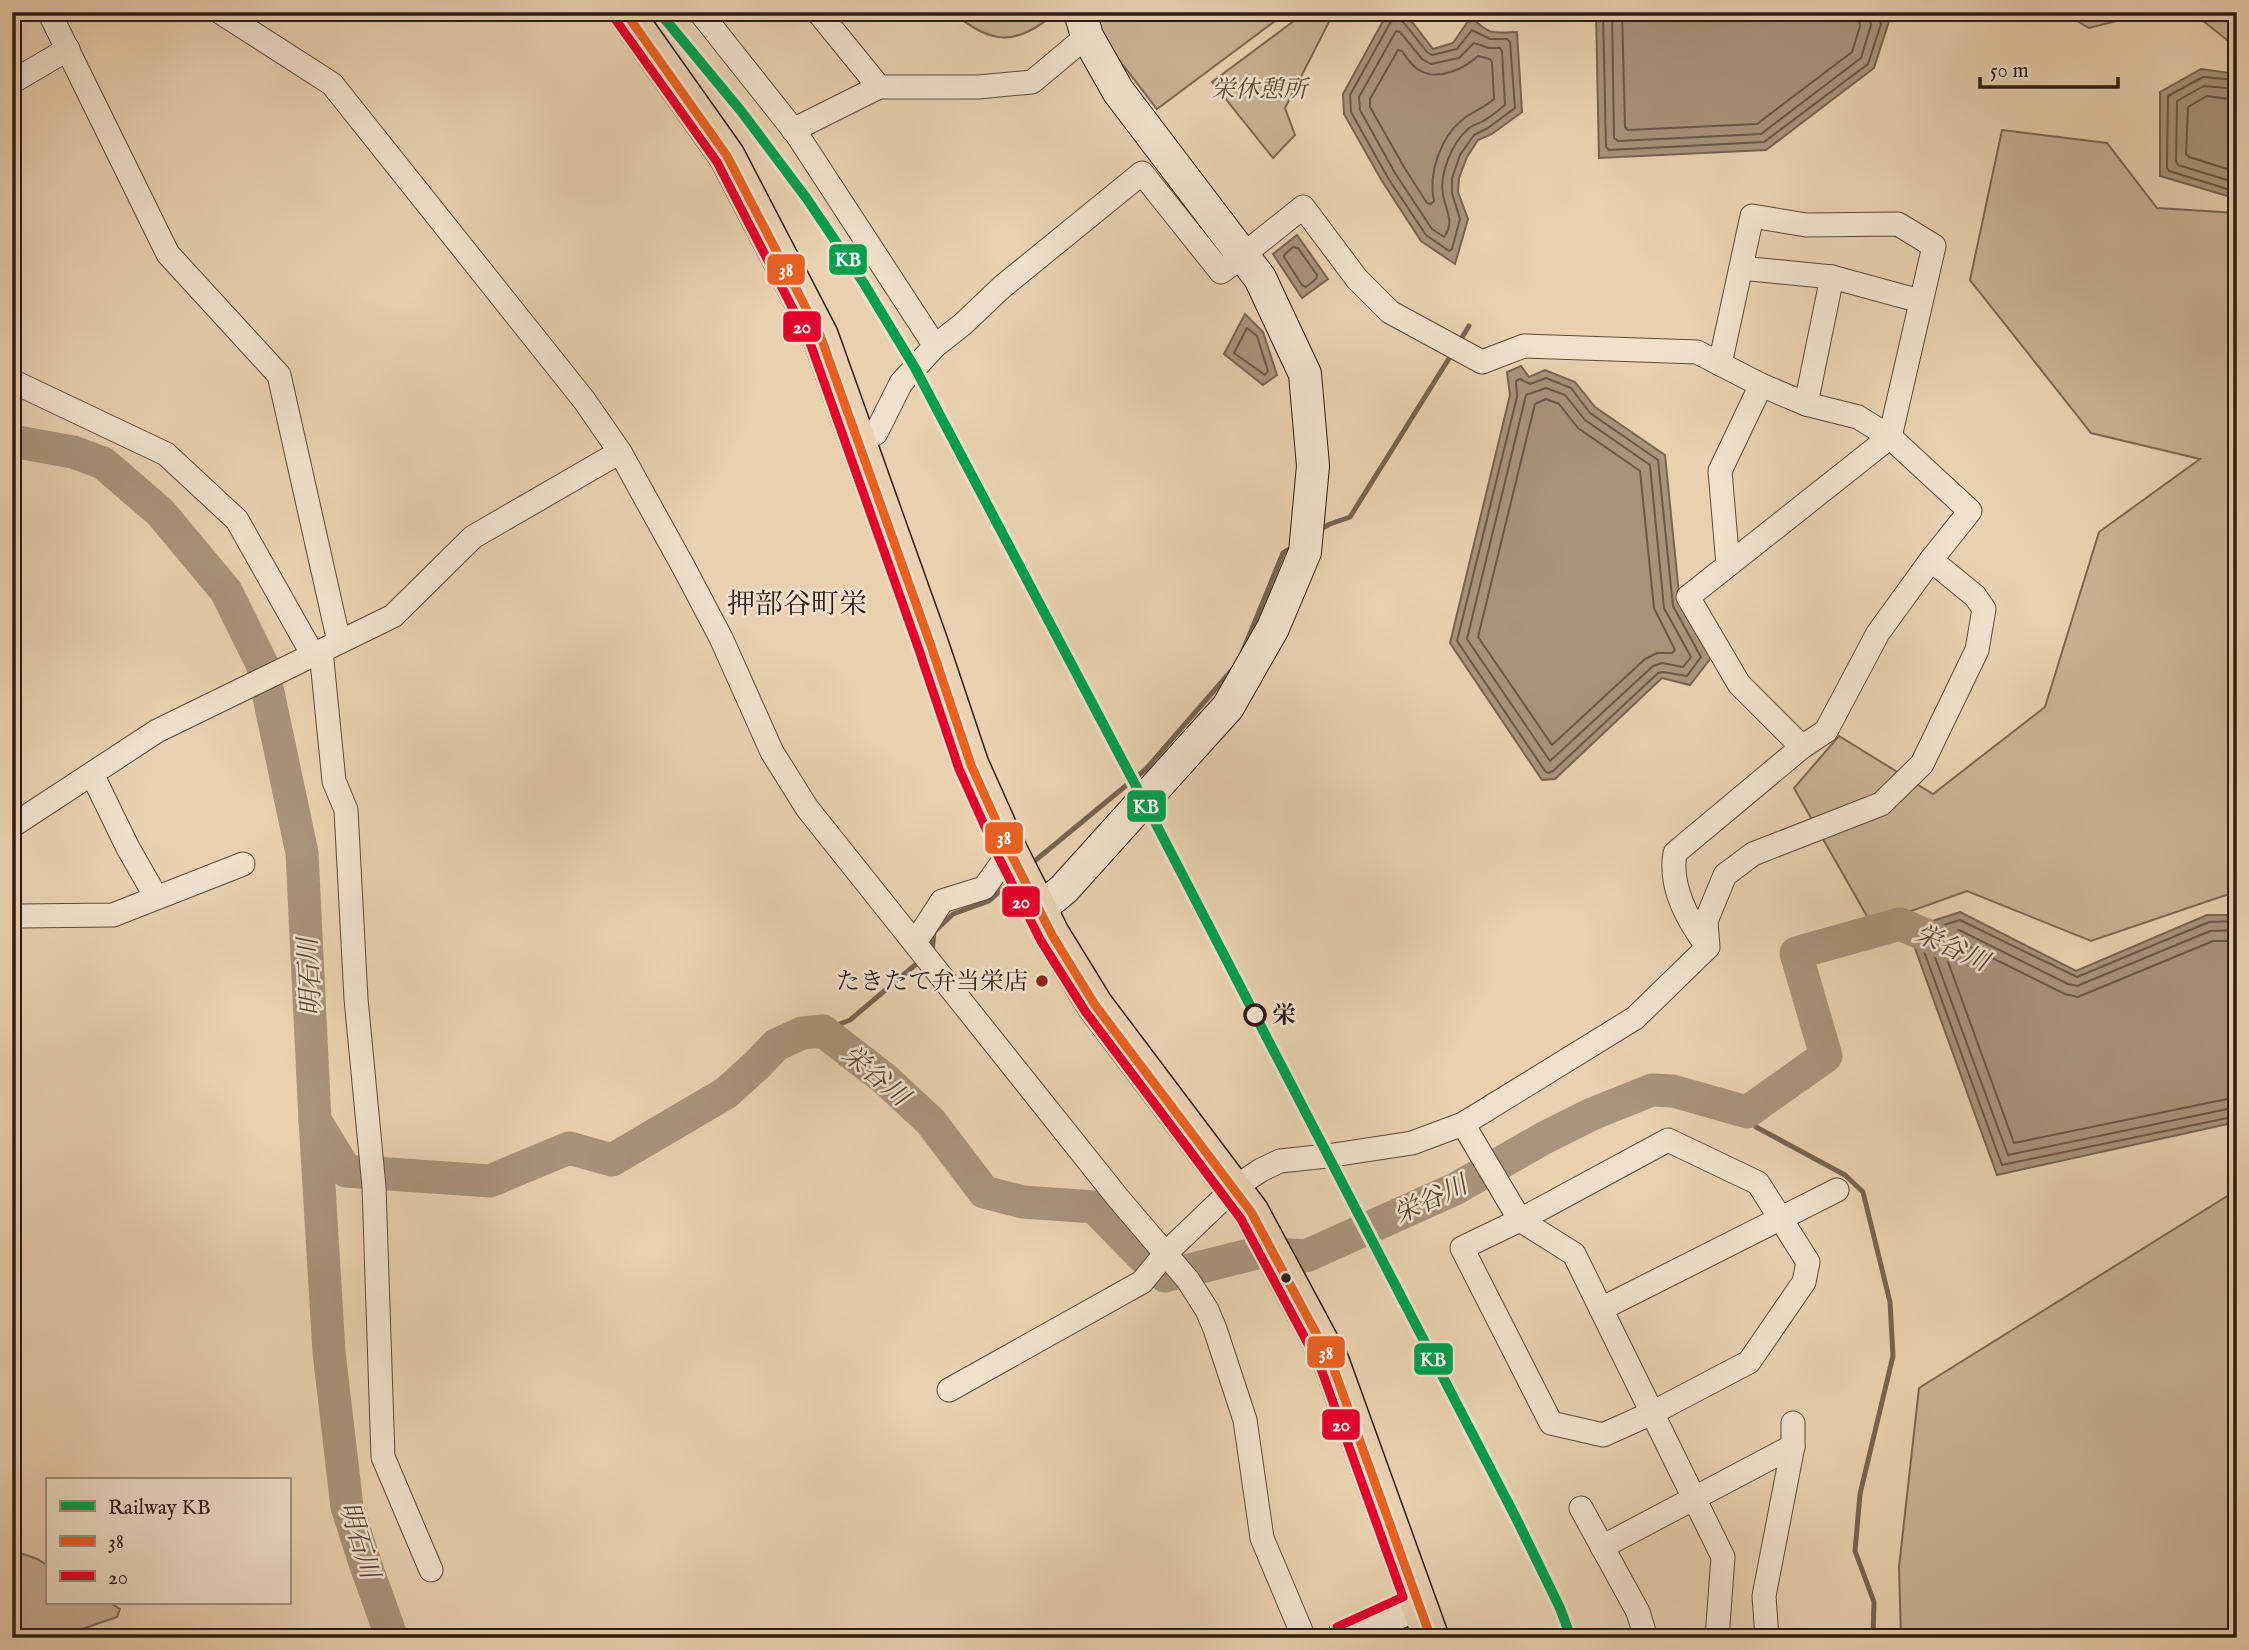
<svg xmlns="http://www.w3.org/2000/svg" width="2249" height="1650" viewBox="0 0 2249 1650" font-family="'IM FELL English','Noto Serif JP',serif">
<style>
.green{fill:#c8b295;stroke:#7a6854;stroke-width:2}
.water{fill:#a8937b;stroke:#766452;stroke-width:2}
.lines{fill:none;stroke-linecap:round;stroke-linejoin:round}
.shore{stroke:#6a5848;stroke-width:2}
.stream{stroke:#766452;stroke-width:5}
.river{stroke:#a8937b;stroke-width:33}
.street-casing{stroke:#5a4a3b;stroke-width:25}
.secondary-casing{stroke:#2b1d14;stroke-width:34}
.primary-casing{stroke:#2b1d14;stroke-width:38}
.street{stroke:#f0e0cc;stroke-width:23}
.secondary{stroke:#f0e0cc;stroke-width:32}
.primary{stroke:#e8d0b0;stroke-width:35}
.bus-1-casing{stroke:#f0e0cc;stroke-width:14}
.bus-2-casing{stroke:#f0e0cc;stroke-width:14}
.bus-1{stroke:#e86121;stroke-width:9}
.bus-2{stroke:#e4002b;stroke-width:9}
.rail-1-casing{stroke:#f0e0cc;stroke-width:16}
.rail-1{stroke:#029f4e;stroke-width:10}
.poi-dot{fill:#8f2418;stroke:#f0e0cc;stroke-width:2.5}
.stop-dot{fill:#f0e0cc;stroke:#2b1d14;stroke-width:3.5}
.bus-dot{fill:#2b1d14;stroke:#f0e0cc;stroke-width:2.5}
.labels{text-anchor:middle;stroke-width:5;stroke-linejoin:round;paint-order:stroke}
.park-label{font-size:24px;font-style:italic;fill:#5a4a3b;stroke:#f0e0cc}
.poi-label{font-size:24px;fill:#2b1d14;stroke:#f0e0cc;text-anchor:end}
.stop-label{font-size:24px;font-weight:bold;fill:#2b1d14;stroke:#f0e0cc;text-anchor:start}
.water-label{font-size:26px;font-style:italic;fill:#574638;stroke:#f0e0cc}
.quarter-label{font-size:28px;fill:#2b1d14;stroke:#f0e0cc}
.line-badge{stroke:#f0e0cc;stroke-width:2.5}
.badge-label{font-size:19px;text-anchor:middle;font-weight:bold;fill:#fff}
</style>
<rect width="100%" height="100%" fill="#e8d0b0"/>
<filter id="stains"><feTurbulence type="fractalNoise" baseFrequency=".00286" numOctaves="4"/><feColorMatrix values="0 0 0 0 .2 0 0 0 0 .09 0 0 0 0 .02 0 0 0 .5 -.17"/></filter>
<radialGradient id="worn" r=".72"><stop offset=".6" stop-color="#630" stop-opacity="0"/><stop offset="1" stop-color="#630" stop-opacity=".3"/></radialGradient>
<!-- green -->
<g class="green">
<path d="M952,12H1057C1016,46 993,46 952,12Z"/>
<path d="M1093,12H1287L1157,109L1103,39Z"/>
<path d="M1306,12H1334L1285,108L1295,135L1273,158L1212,82Z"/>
<path d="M2062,12H2152L2089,28Z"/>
<path d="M2192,12H2237V44H2232Z"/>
<path d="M2002,130L2107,143L2157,208L2237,213V895H2226L2091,941L1967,891L1872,925L1794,788L1839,736L1933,794L2045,707L2099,532L2200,459L2091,433L1970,280Z"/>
<path d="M2237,1190V1638H1901L1899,1567L1919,1388Z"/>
<path d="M12,1550L37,1559L47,1565V1603H110L120,1609L117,1617L62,1636L12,1638Z"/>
</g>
<!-- water -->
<g class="water">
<path d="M1388,12H1400L1409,18L1433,49L1453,43L1471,17C1490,35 1491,33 1517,32L1522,112L1492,134L1478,140L1467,157L1459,178L1458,192L1468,219L1455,264L1421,241L1382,181L1344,114L1343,94Z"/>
<path d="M1596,12H1877L1890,18L1874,68L1766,150L1599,158Z"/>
<path d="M2201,69L2237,74V199L2160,176V92Z"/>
<path d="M1297,235L1328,279L1302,298L1273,254Z"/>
<path d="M1245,314L1263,332L1277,375L1263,385L1224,354Z"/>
<path d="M1521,366L1529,377L1545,370L1575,382L1595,407L1665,455L1680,604L1711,658L1690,685L1662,678L1555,779L1542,780L1450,643L1510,395L1507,372Z"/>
<path d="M1960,912L2076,971L2207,915H2237V1122L1997,1175L1908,929Z"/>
</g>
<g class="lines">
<!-- shore -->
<g class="shore">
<path d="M1603,12L1606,147L1609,150L1764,142L1868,64L1881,24L1878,12"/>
<path d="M1612,12L1614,138L1618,141L1761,134L1861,58L1871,25L1869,12"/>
<path d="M1622,12L1625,127L1628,130L1757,124L1852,52L1860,26L1858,12"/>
<path d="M1394,16L1404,23L1427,52L1432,55L1457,49L1472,30L1490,39H1507L1510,42L1515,108L1488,128L1474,135L1460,155L1452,178V193L1460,219L1452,249L1449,251L1426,235L1388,178L1351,112L1350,95Z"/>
<path d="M1396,31L1400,32L1422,59L1431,64L1459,58L1474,43L1489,48H1500L1502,51L1505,105C1499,110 1491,117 1483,121C1478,124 1472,125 1468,129C1452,143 1439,174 1443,195C1446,211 1455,222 1444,237L1432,229L1395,173L1360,110L1359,97Z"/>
<path d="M1398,50L1402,51C1407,58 1412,67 1421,71C1439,81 1465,68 1478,56L1490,59L1492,62L1494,99C1484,108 1472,112 1462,120C1440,138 1428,174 1434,201L1431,204L1427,203L1404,167L1370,107V99Z"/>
<path d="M2237,80L2203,77L2168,96L2167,168L2169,171L2237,192"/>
<path d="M2237,89L2204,86L2177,101L2176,161L2178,165L2237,183"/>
<path d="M2237,100L2207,96L2188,107L2186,154L2189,157L2237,172"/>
<path d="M1293,247L1298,248L1317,275L1316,279L1306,287L1302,285L1284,257L1285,254Z"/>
<path d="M1247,328L1257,336L1268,371L1265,375L1234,353Z"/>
<path d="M1546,378L1571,388L1590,413L1658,460L1673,606L1701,657L1687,676L1663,672L1658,673L1553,771L1548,773L1545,771L1457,641L1517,397L1516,381L1520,379L1530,384Z"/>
<path d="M1546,388L1565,395L1585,420L1650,465L1664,608L1691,657L1683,667L1662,663L1653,666L1550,761L1467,639L1526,395Z"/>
<path d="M1546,399L1559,404L1578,428L1640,471L1654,608L1675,650L1672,653H1657L1645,659L1552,745L1478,637L1535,404Z"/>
<path d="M2237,921L2209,922L2077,977L1960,920L1921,932L1918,935L2002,1165L2237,1116"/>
<path d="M2237,930L2210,931L2077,986L2068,984L1959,930L1932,938L1929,941L2008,1155L2237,1107"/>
<path d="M2237,941H2213L2078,997L2065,994L1958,941L1945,944L1943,948L2014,1143L2237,1097"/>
</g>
<!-- stream -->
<g class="stream">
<path d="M1458,344L1469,326"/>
<path d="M1319,530L1330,524L1350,517L1453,352"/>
<path d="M1242,653L1283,553L1293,547"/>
<path d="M1031,864L1146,769L1232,670"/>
<path d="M932,952L934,932L953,914L989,901L1010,882"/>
<path d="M823,1031L850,1020L921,960"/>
<path d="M1747,1112L1756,1127L1845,1175L1863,1192L1890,1302L1893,1356L1860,1494L1855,1551L1874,1602L1873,1638"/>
</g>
<!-- river -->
<g class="river">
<path d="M12,441L73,452L103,463L160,512L226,591L262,664L302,853L315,1120L329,1352L347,1507L366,1566L392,1638"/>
<path d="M315,1120L346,1171L490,1181L569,1148L612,1160L726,1093L758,1064L776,1045L802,1033L823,1031L886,1080L931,1122L984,1192L1023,1202L1094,1207L1142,1256L1165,1276L1257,1253L1306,1256L1455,1189L1544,1138L1592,1114L1652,1090L1673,1091L1747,1112L1826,1056L1796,953L1900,924L1949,945"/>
</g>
<defs>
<g id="street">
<path d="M49,12L168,254L279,375L339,642"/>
<path d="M220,12L332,84L584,400L620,452L683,566L721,638L772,752L807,808L1118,1198L1188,1280L1207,1310L1215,1329L1245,1420L1262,1538L1304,1638"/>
<path d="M700,12L796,133L935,346"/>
<path d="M818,12L879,87"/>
<path d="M12,82L68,49"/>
<path d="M793,130L879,87H978L1032,82L1087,36"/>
<path d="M1741,268L1832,277L1920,301"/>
<path d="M1720,364L1752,216L1806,225L1898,224L1934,246L1890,437L1688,597L1739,684L1802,747"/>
<path d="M12,381L166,454L237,520L313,655"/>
<path d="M1806,404L1832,277"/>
<path d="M859,443L876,433L901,383L935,346L963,324L1002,287L1142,173L1221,272L1243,256"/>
<path d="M1728,565L1720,471L1761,385"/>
<path d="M321,651L334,781L346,810L356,999L374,1187L383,1457L431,1570"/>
<path d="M92,774L128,848L156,897"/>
<path d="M12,826L157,731L393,616L473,537L620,452"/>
<path d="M21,916L113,915L243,864"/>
<path d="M915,943L942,901L984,888L1010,852"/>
<path d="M1707,946C1688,921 1669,886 1675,853L1802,747L1826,731L1878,633L1931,560"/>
<path d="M1463,1124L1520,1220L1574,1254L1723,1557L1717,1638"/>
<path d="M1668,1140L1758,1183L1808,1262L1804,1282L1749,1362L1652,1413L1603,1435L1551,1423L1462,1248L1520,1220Z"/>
<path d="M1601,1309L1837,1190"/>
<path d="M949,1390L1142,1282L1165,1254L1234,1188L1261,1170L1280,1161L1327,1156L1412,1143L1463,1124L1635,1018L1708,947L1706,921L1725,875L1753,854L1881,804L1922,764L1977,650L1984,609L1975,596L1931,560L1970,511L1890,437L1858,417L1806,404L1761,385L1697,352L1524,346L1482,362L1390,312L1357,279L1303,207L1248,251"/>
<path d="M1581,1508L1638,1612L1646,1638"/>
<path d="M1602,1547L1793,1446"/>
<path d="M1767,1638L1764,1596L1793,1446V1423"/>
</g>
<g id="secondary">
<path d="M1040,909L1064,889L1228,707L1273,628L1305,552L1313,466L1305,374L1260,278L1118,91L1087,36L1080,12"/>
<path d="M1342,1638L1418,1604"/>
</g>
<path id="primary" d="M625,12L727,156L820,335L930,643L971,765L1010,852L1052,935L1095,1005L1251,1212L1331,1361L1431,1638"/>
</defs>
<!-- street casing -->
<use href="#street" class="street-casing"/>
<!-- secondary casing -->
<use href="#secondary" class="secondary-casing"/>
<!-- primary casing -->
<use href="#primary" class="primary-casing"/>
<!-- street -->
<use href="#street" class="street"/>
<!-- secondary -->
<use href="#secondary" class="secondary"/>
<!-- primary -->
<use href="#primary" class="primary"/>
<defs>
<path id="bus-1" d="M625,12L727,156L820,335L930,643L971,765L1010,852L1052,935L1095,1005L1251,1212L1331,1361L1431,1638"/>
<path id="bus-2" d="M615,19L717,162L809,340L918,647L959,769L999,858L1041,941L1085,1011L1241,1219L1320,1366L1403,1597L1337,1627"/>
</defs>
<!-- bus-1 casing -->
<use href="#bus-1" class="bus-1-casing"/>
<!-- bus-2 casing -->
<use href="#bus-2" class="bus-2-casing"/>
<!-- bus-1 -->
<use href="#bus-1" class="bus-1"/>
<!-- bus-2 -->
<use href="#bus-2" class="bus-2"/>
<defs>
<path id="rail-1" d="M659,12L741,111L807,199L863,282L915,368L1156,824L1516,1518L1560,1608L1571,1638"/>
</defs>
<!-- rail-1 casing -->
<use href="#rail-1" class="rail-1-casing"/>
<!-- rail-1 -->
<use href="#rail-1" class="rail-1"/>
</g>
<!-- markers -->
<circle class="poi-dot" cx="1042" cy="981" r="7"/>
<circle class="stop-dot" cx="1255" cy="1015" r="10"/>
<circle class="bus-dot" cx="1286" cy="1278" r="6"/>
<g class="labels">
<!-- park labels -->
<g class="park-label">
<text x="1259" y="97">栄休憩所</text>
</g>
<!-- poi labels -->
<g class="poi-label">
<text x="1028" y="989">たきたて弁当栄店</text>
</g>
<!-- stop labels -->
<g class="stop-label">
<text x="1272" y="1023">栄</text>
</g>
<!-- water labels -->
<g class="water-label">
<text transform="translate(1952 947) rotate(24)" y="9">栄谷川</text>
<text transform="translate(309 977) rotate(-93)" y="9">明石川</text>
<text transform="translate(876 1075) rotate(40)" y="9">栄谷川</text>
<text transform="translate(1430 1199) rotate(-25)" y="9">栄谷川</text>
<text transform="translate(360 1540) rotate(73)" y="9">明石川</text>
</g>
<!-- quarter labels -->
<g class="quarter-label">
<text x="797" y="613">押部谷町栄</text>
</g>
</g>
<g class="line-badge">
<rect x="828" y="243" width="40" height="33" rx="7" fill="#029f4e"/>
<rect x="766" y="253" width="40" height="33" rx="7" fill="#e86121"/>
<rect x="782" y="310" width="40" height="33" rx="7" fill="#e4002b"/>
<rect x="1126" y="789" width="41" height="34" rx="7" fill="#029f4e"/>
<rect x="984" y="821" width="40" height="34" rx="7" fill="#e86121"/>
<rect x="1001" y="885" width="40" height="33" rx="7" fill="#e4002b"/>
<rect x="1306" y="1335" width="40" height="34" rx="7" fill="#e86121"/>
<rect x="1413" y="1342" width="41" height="34" rx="7" fill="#029f4e"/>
<rect x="1321" y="1408" width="40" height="33" rx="7" fill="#e4002b"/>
</g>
<g class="badge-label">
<text x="848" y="266">KB</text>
<text x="786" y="276">38</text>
<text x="802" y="333">20</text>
<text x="1146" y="813">KB</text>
<text x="1004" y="844">38</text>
<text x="1021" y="908">20</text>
<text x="1326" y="1359">38</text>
<text x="1433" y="1366">KB</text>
<text x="1341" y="1431">20</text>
</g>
<!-- margin -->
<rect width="2249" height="1650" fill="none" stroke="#e8d0b0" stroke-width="42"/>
<rect x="14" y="14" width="2221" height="1622" fill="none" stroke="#2b1d14" stroke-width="3.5"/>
<rect x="21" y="21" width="2207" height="1608" fill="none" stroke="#2b1d14" stroke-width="2"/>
<!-- legend -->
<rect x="46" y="1478" width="245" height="126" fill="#f0e0cc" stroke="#a19282" stroke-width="2"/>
<rect x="60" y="1501" width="35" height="10" fill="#029f4e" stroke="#a19282" stroke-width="2"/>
<text x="108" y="1514" font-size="21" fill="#2b1d14">Railway KB</text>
<rect x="60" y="1536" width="35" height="10" fill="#e86121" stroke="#a19282" stroke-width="2"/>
<text x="108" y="1548" font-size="21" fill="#2b1d14">38</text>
<rect x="60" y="1571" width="35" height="10" fill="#e4002b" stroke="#a19282" stroke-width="2"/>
<text x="108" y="1584" font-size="21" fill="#2b1d14">20</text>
<!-- scale -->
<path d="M1980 77v10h138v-10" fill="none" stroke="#2b1d14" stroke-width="3.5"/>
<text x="1990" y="77" font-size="21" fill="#2b1d14" stroke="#f0e0cc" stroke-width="5" paint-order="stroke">50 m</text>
<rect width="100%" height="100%" filter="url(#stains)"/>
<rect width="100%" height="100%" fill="url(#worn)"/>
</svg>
